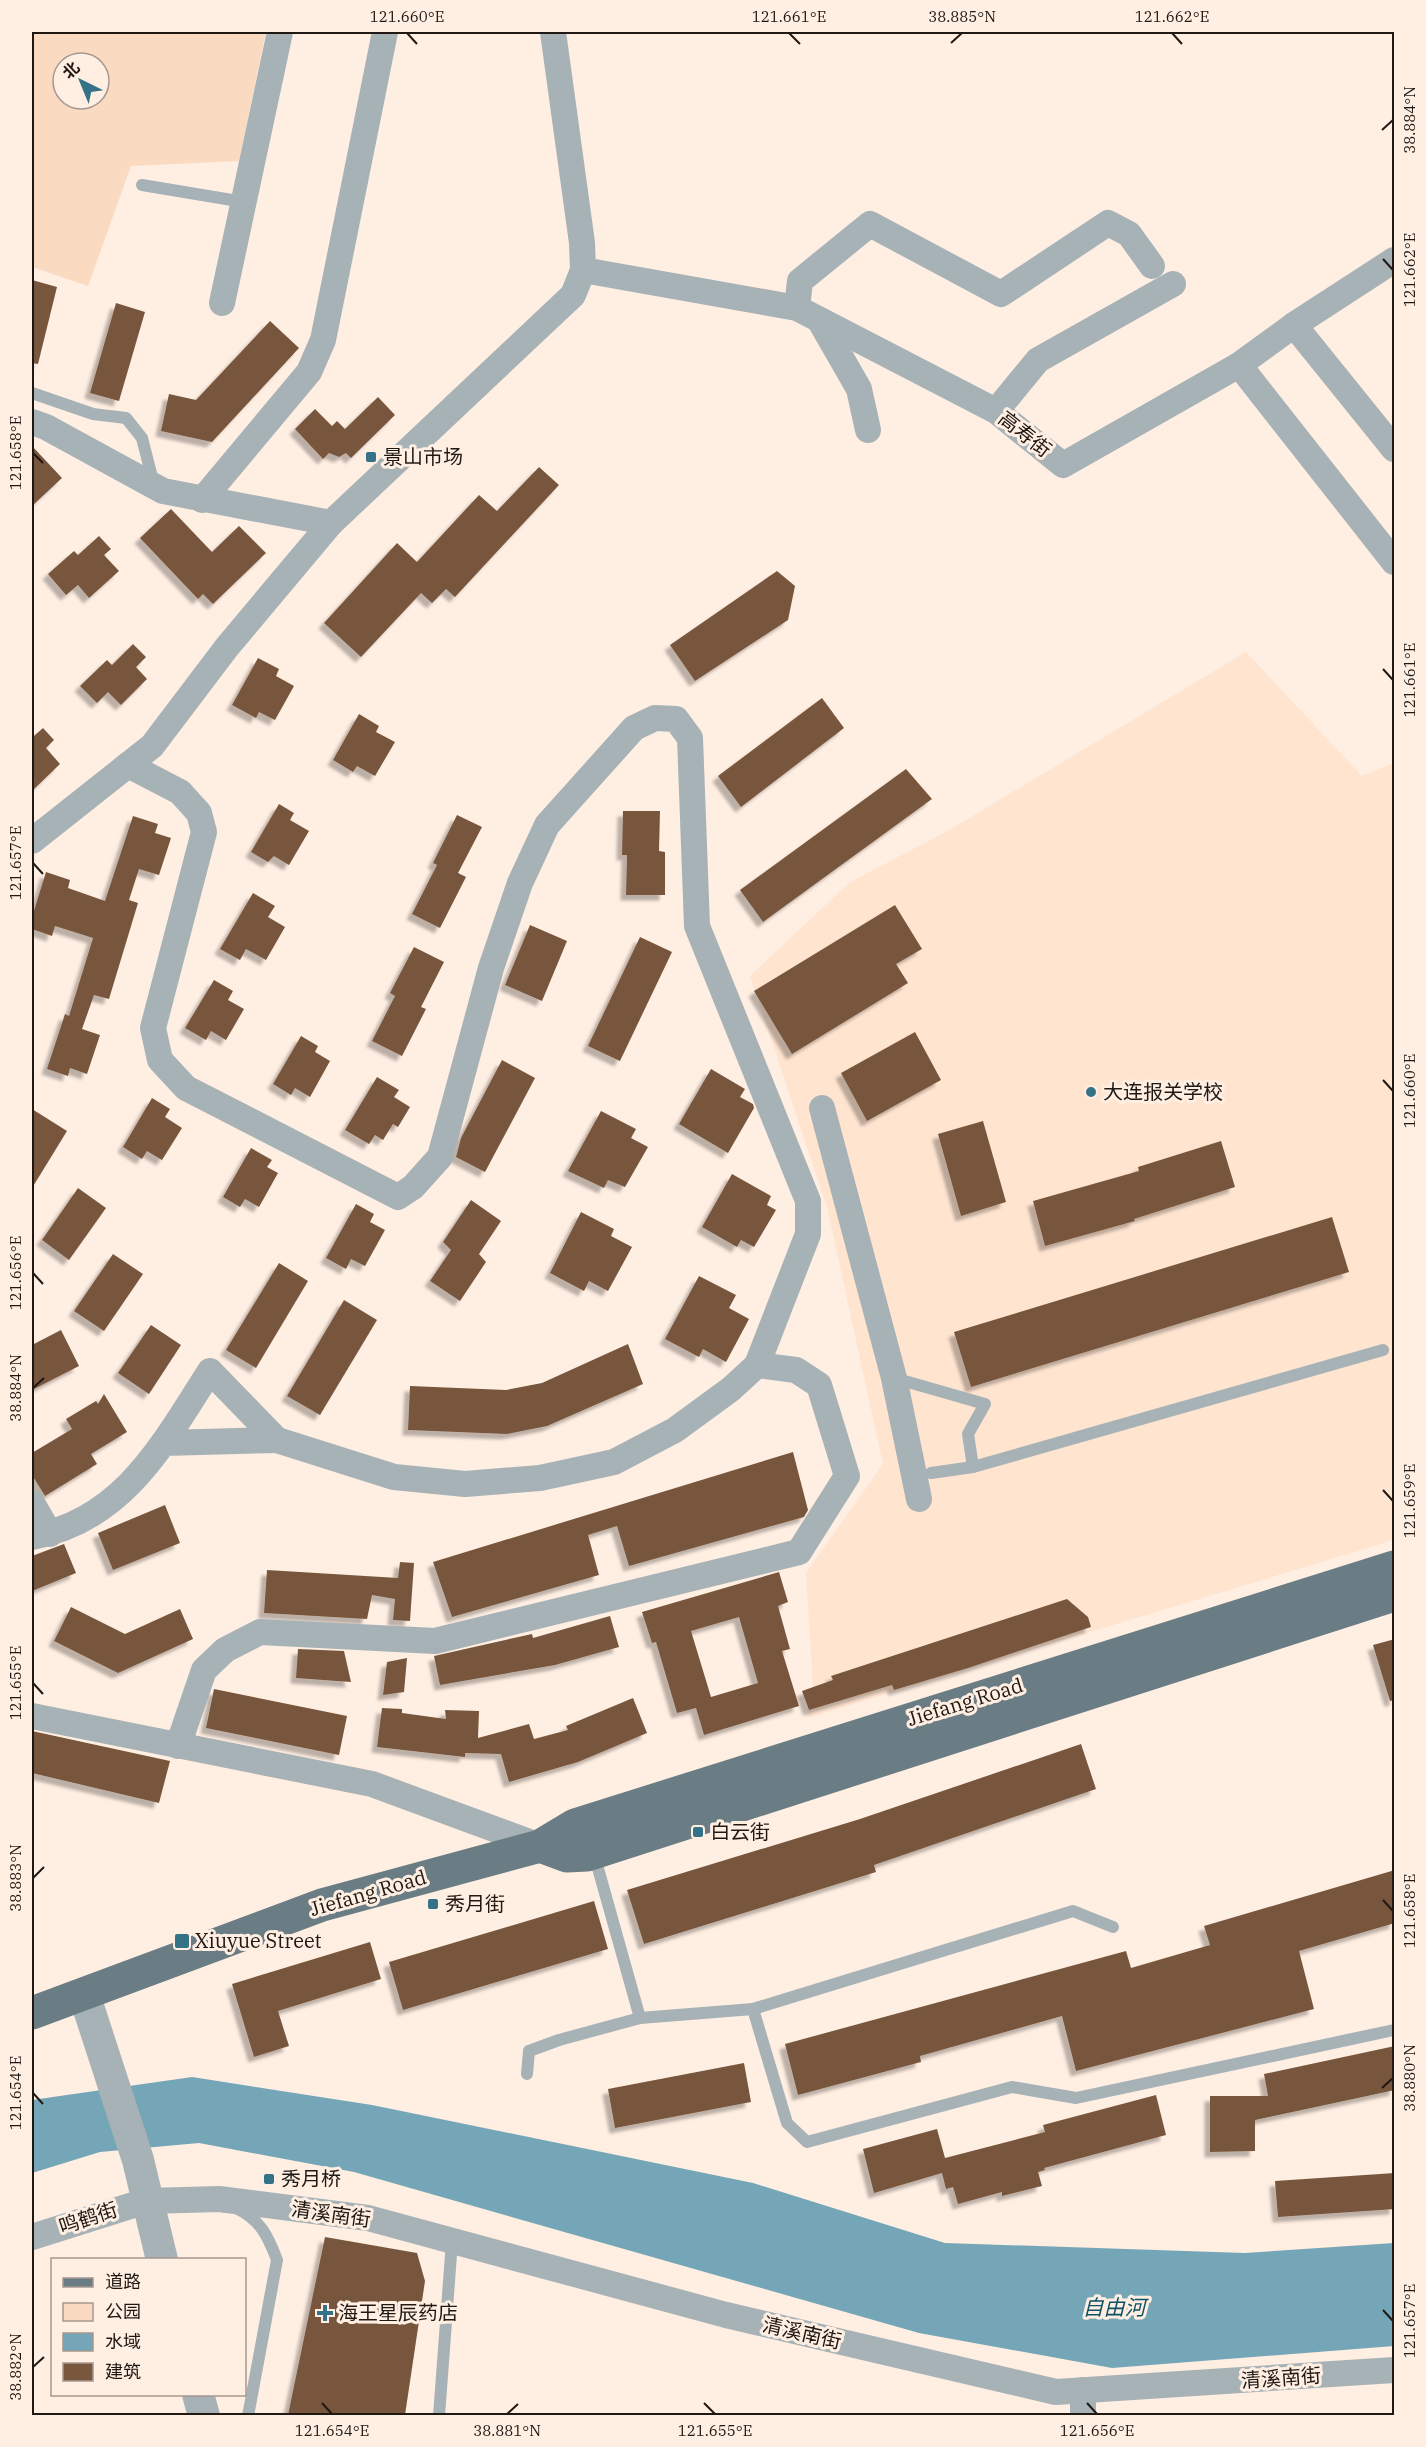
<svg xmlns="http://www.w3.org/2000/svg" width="1426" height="2447" viewBox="0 0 1426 2447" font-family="'IBM Plex Serif','Noto Sans SC',serif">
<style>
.built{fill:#ffe4d0}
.green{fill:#fadac1;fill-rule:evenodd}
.water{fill:#75a6b8}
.building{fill:#78573d;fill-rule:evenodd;filter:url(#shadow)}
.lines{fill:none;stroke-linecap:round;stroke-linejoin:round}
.service{stroke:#a7b2b6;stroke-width:12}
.minor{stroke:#a7b2b6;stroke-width:26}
.tertiary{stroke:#a7b2b6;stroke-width:32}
.primary{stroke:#6a7d84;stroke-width:33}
.ticks{fill:none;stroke:#1f1813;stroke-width:2}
.poi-dot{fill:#337287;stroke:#ffeee2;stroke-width:2}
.labels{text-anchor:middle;stroke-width:6;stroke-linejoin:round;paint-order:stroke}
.street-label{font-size:20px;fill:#1f1813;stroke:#ffeee2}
.poi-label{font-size:20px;fill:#1f1813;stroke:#ffeee2;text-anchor:start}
.water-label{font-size:21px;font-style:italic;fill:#0d5266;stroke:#ffeee2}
.neatline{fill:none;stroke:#1f1813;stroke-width:2}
.ticks-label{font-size:15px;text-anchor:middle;fill:#1f1813}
</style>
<defs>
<filter id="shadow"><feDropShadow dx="-5.5" dy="5.5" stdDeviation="1.5" flood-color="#0004"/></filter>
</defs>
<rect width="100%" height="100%" fill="#ffeee2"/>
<!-- built -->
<path class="built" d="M1246,652L1362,776L1394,763V1540L807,1718L813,1687L806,1573L883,1464L827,1207L750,976L849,883L951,829Z"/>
<!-- green -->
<path class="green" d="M32,32H266L239,161L131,166L88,286L32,267ZM63,63H99V99H63Z"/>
<!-- water -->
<path class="water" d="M192,2077L372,2105L753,2183L945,2243L1244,2253L1394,2243V2346L1112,2368L919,2333L354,2172L199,2143L100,2152L32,2173V2100Z"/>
<!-- building -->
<g class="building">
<path d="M32,280L57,287L38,364L32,363Z"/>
<path d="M116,303L145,312L119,401L90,393Z"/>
<path d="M270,321L299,348L212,442L161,431L169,394L196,400Z"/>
<path d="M378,397L395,415L351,458L346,453L339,457L329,453L323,459L295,429L315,409L332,426L337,421L345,429Z"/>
<path d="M32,446L62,478L32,506Z"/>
<path d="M539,467L559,485L455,597L446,589L432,603L421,593L361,657L324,623L397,543L417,562L479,495L497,511Z"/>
<path d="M171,509L212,552L239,526L266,553L213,604L203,594L198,599L140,538Z"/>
<path d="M99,536L111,549L104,555L119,571L89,598L78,585L66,595L48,574L74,551L78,555Z"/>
<path d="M777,571L795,586L788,620L695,681L670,645Z"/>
<path d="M133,644L146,657L136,667L147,679L121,705L108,692L97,703L80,686L107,660L112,665Z"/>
<path d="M258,658L279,669L276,676L294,686L275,720L259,712L256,718L232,705Z"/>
<path d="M822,698L844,728L741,807L718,776Z"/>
<path d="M359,714L379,726L376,732L395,742L375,776L357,766L353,772L333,760Z"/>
<path d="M43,728L54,740L46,748L60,764L32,791V734L34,736Z"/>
<path d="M906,769L932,799L763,922L740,890Z"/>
<path d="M279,804L294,813L290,820L309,831L289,865L274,856L268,862L251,852Z"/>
<path d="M623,811H660L659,851L665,852V895H626L627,855H622Z"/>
<path d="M457,815L482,827L458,873L466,877L440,928L412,914L437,865L433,863Z"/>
<path d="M133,816L158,824L155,833L171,838L159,875L139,869L129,900L138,903L109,999L94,995L82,1029L100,1035L87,1074L70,1068L68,1076L47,1069L65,1014L69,1016L93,938L55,926L52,936L32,929V917L46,872L70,880L68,888L105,901Z"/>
<path d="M253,893L275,906L268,917L285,927L266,960L246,949L240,960L220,949Z"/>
<path d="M895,905L922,949L896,964L908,983L792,1054L754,991Z"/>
<path d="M530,925L567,941L542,1001L505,985Z"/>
<path d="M640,937L672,952L620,1061L588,1046Z"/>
<path d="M414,947L444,962L421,1007L426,1009L402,1056L372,1041L395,996L390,993Z"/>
<path d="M214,980L233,991L228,1000L244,1009L226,1040L211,1031L206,1040L185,1028Z"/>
<path d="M915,1032L941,1080L867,1121L841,1073Z"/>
<path d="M301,1036L318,1046L315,1052L330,1061L310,1097L295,1088L291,1095L273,1084Z"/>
<path d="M502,1060L535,1078L485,1172L456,1157L461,1138Z"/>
<path d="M711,1069L745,1089L740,1097L753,1104L754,1108L728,1153L679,1124Z"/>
<path d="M377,1077L399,1090L394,1097L410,1107L398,1127L393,1124L383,1140L375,1135L369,1144L345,1130Z"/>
<path d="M152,1098L170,1109L165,1117L182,1128L162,1160L147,1151L142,1159L123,1147Z"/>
<path d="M32,1109L67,1131L32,1188Z"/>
<path d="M601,1111L636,1129L631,1138L648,1147L625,1187L608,1180L604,1188L568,1171Z"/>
<path d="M983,1121L1006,1202L961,1216L938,1134Z"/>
<path d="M1221,1141L1235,1187L1134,1219L1135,1221L1045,1246L1033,1201L1139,1171L1138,1167Z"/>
<path d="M251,1148L272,1160L267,1167L278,1173L259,1207L245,1199L240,1207L223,1197Z"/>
<path d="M732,1174L771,1196L767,1205L776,1210L754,1247L741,1240L737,1247L702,1227Z"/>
<path d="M78,1188L106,1208L69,1260L42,1240Z"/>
<path d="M471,1200L501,1221L479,1254L486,1262L460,1301L430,1281L451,1250L443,1242Z"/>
<path d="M356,1204L374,1214L370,1222L385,1230L365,1266L351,1259L346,1269L326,1258Z"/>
<path d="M581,1212L614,1229L611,1236L632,1247L608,1291L589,1281L584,1291L550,1273Z"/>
<path d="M1332,1217L1349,1272L971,1387L954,1332Z"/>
<path d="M113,1254L143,1274L104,1331L74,1311Z"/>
<path d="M279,1263L308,1281L256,1368L226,1350Z"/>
<path d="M699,1276L736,1295L729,1308L749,1319L726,1362L703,1349L699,1357L665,1339Z"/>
<path d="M344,1300L377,1320L320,1415L287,1396Z"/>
<path d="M151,1325L181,1345L149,1394L118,1373Z"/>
<path d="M61,1330L79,1366L32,1390V1345Z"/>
<path d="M628,1344L643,1384L547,1426L507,1434L408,1430L410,1386L506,1390L542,1383Z"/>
<path d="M104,1394L127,1432L91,1454L97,1464L45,1496L32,1475V1453L72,1429L66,1419L96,1401L98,1404Z"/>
<path d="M793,1452L808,1510L804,1517L629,1566L617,1526L588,1535L599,1575L452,1617L433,1562Z"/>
<path d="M165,1505L180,1543L113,1570L98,1533Z"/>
<path d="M64,1544L76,1573L32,1591V1556Z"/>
<path d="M400,1562L414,1563L410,1621L393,1620L395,1599L372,1595L367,1619L264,1613L267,1570L398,1578Z"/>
<path d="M779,1572L788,1602L778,1606L790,1649L782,1651L799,1706L704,1735L696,1708L677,1713L656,1642L652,1643L642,1612ZM739,1617L758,1683L711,1697L691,1631Z"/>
<path d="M1067,1599L1088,1617L1091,1627L968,1668L894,1690L892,1685L809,1710L802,1691L833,1680L831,1676Z"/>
<path d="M71,1607L125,1634L180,1609L193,1639L118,1673L54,1641Z"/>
<path d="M610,1616L619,1647L555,1665L440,1685L434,1656L532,1634L533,1638Z"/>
<path d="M1395,1639V1700L1390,1701L1373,1645Z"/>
<path d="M298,1649L344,1651L351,1682L296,1678Z"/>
<path d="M407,1658L404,1692L383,1695L387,1662Z"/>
<path d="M214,1689L347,1716L339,1755L206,1728Z"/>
<path d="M633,1698L647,1733L578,1762L509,1782L501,1754L465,1753V1757L377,1747L382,1708L402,1709V1713L446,1719L445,1710L479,1711L478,1738L529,1724L534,1739L568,1730L566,1726Z"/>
<path d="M32,1731L170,1761L159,1803L32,1773Z"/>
<path d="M1081,1744L1096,1789L874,1865L876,1872L644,1944L627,1890L860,1819Z"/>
<path d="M1395,1870V1923L1299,1951L1314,2009L1076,2071L1062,2016L920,2056L921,2062L798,2095L785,2044L1126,1951L1131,1968L1210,1945L1204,1926Z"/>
<path d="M594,1901L608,1949L403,2010L389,1962Z"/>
<path d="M370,1942L381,1979L278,2011L289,2046L254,2057L232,1984Z"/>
<path d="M1395,2046V2090L1255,2120V2151L1210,2152V2096H1268L1264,2074Z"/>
<path d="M744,2063L751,2102L615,2128L608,2089Z"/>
<path d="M1156,2095L1166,2135L1044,2168L1045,2170L1038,2172L1042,2186L1002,2196V2192L958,2204L953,2187L946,2189L942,2173L874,2193L863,2149L937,2129L945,2158L1045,2132L1043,2125Z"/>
<path d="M1395,2173V2209L1278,2217L1275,2181Z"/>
<path d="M325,2237L417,2253L425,2281L405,2415H288Z"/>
</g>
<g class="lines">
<!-- service -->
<g class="service">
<path d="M142,185L244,202"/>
<path d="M32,393L93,414L126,418L142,438L154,485"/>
<path d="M894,1378L985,1404L968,1434L973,1467"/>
<path d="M931,1473L973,1467L1383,1350"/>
<path d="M594,1854L640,2018"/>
<path d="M753,2009L787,2123L807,2142L1012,2087L1076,2098L1394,2030"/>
<path d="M527,2074L529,2051L559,2040L640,2018L753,2009L1073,1911L1113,1927"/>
<path d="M236,2208C260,2219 268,2236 277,2260L248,2416"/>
<path d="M439,2416L452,2241"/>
</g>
<!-- minor -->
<g class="minor">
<path d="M583,270L797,308L996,411L1063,465L1239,365L1294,325L1394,449"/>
<path d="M222,303L280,32"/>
<path d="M797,308L800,281L870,224L1001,294L1108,223L1129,234L1152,266"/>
<path d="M820,321L859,389L868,430"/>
<path d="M1294,325L1394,260"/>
<path d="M1239,365L1394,562"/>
<path d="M996,411L1038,360L1173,284"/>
<path d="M32,422L46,427L163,491L331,523"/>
<path d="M202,500L309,372L323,340L385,32"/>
<path d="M128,765L180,792L199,813L204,832L153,1028L160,1060L186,1088L398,1197L413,1187L440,1157L491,968L520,883L547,825L634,728L655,718L676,719L690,738L697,926L808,1201V1234L757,1365L731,1389L675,1430L614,1462L540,1478L465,1484L394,1477L277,1440"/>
<path d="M32,841L152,746L227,647L331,523L573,295L583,270L582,243L553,32"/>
<path d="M822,1108L894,1378L919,1499"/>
<path d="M32,1503L50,1534"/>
<path d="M32,1537C124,1520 163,1444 210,1371L277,1440L163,1443"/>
<path d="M32,1716L372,1784L540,1846"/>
<path d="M178,1746L204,1670L225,1650L260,1632L435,1641L799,1552L847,1476L819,1385L796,1370L757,1365"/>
<path d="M32,2237L146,2201L219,2199L368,2218L726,2315L1056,2392L1394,2370"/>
<path d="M1083,2416V2390"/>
</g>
<!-- tertiary -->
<g class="tertiary">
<path d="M84,1994L138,2160L162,2260"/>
<path d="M198,2394L204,2416"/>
</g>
<!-- primary -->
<g class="primary">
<path d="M540,1846L567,1856L587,1855L1394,1595"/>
<path d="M32,2013L322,1905L540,1846L575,1825L1394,1567"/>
</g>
</g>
<!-- ticks -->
<path class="ticks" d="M407,33L417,44M789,33L800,44M1172,33L1182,44M951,43L962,33M1382,130L1393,120M1383,259L1393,270M33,453L43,463M1383,669L1393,680M33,863L43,874M1383,1080L1393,1091M33,1273L43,1284M33,1388L44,1378M1383,1490L1393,1501M33,1683L43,1694M33,1878L44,1867M1383,1900L1393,1911M1382,2088L1393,2078M33,2093L43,2104M1383,2310L1393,2321M33,2367L44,2357M322,2403L332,2414M704,2403L715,2414M1087,2403L1097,2414M507,2414L518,2404"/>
<!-- markers -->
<g class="poi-dot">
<rect x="365" y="451" width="12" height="12" rx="3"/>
<circle cx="1091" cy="1092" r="6"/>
<rect x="692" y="1826" width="12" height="12" rx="3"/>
<rect x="427" y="1898" width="12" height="12" rx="3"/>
<rect x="174" y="1933" width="16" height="16" rx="3"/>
<rect x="263" y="2173" width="12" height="12" rx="3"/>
<path d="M322 2304h6v6h6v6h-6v6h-6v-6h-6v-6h6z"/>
</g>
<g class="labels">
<!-- street labels -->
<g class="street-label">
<text transform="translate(1025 434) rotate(38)" y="7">高寿街</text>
<text transform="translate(965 1702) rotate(-17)" y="7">Jiefang Road</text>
<text transform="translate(368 1893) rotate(-16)" y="7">Jiefang Road</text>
<text transform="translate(331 2214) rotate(8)" y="7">清溪南街</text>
<text transform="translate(88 2218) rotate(-18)" y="7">鸣鹤街</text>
<text transform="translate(802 2333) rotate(13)" y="7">清溪南街</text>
<text transform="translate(1281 2378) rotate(-4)" y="7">清溪南街</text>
</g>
<!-- poi labels -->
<g class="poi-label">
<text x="383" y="464">景山市场</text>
<text x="1103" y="1099">大连报关学校</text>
<text x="710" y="1839">白云街</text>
<text x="445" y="1911">秀月街</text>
<text x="195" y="1948">Xiuyue Street</text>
<text x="281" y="2186">秀月桥</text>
<text x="338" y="2320">海王星辰药店</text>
</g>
<!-- water labels -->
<g class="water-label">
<text x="1114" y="2315">自由河</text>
</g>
</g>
<!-- border -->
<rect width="1426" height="2447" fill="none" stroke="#ffeee2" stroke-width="66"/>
<!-- legend -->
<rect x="51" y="2258" width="195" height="138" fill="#ffeee2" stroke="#a5988f" stroke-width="1.5"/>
<rect x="63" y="2278" width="30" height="9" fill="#6a7d84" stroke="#a5988f" stroke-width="1.5"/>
<text x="105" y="2288" font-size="18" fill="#1f1813">道路</text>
<rect x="63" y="2303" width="30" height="18" fill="#fadac1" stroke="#a5988f" stroke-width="1.5"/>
<text x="105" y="2318" font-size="18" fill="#1f1813">公园</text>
<rect x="63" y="2333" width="30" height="18" fill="#75a6b8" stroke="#a5988f" stroke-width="1.5"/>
<text x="105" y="2348" font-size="18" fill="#1f1813">水域</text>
<rect x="63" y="2363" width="30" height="18" fill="#78573d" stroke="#a5988f" stroke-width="1.5"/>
<text x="105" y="2378" font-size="18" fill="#1f1813">建筑</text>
<!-- north arrow -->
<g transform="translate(81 81) rotate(317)"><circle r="28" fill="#ffeee2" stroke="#a5988f" stroke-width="1.5"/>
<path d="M0-4.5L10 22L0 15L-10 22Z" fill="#337287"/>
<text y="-9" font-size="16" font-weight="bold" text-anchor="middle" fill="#1f1813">北</text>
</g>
<rect x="33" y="33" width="1360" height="2381" class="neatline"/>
<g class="ticks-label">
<text x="407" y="22">121.660°E</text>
<text x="789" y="22">121.661°E</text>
<text x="962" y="22">38.885°N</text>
<text x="1172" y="22">121.662°E</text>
<text transform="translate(1410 120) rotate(-90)" y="5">38.884°N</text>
<text transform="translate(1410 270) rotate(-90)" y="5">121.662°E</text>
<text transform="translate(16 453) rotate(-90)" y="5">121.658°E</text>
<text transform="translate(1410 680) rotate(-90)" y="5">121.661°E</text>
<text transform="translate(16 863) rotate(-90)" y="5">121.657°E</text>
<text transform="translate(1410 1091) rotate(-90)" y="5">121.660°E</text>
<text transform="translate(16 1273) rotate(-90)" y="5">121.656°E</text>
<text transform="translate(16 1388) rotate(-90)" y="5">38.884°N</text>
<text transform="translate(1410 1501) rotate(-90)" y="5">121.659°E</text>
<text transform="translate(16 1683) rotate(-90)" y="5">121.655°E</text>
<text transform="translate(16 1878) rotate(-90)" y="5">38.883°N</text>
<text transform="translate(1410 1911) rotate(-90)" y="5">121.658°E</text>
<text transform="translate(1410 2078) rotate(-90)" y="5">38.880°N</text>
<text transform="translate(16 2093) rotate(-90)" y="5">121.654°E</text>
<text transform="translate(1410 2321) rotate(-90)" y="5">121.657°E</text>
<text transform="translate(16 2367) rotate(-90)" y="5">38.882°N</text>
<text x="332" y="2436">121.654°E</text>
<text x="507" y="2436">38.881°N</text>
<text x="715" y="2436">121.655°E</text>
<text x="1097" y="2436">121.656°E</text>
</g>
</svg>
